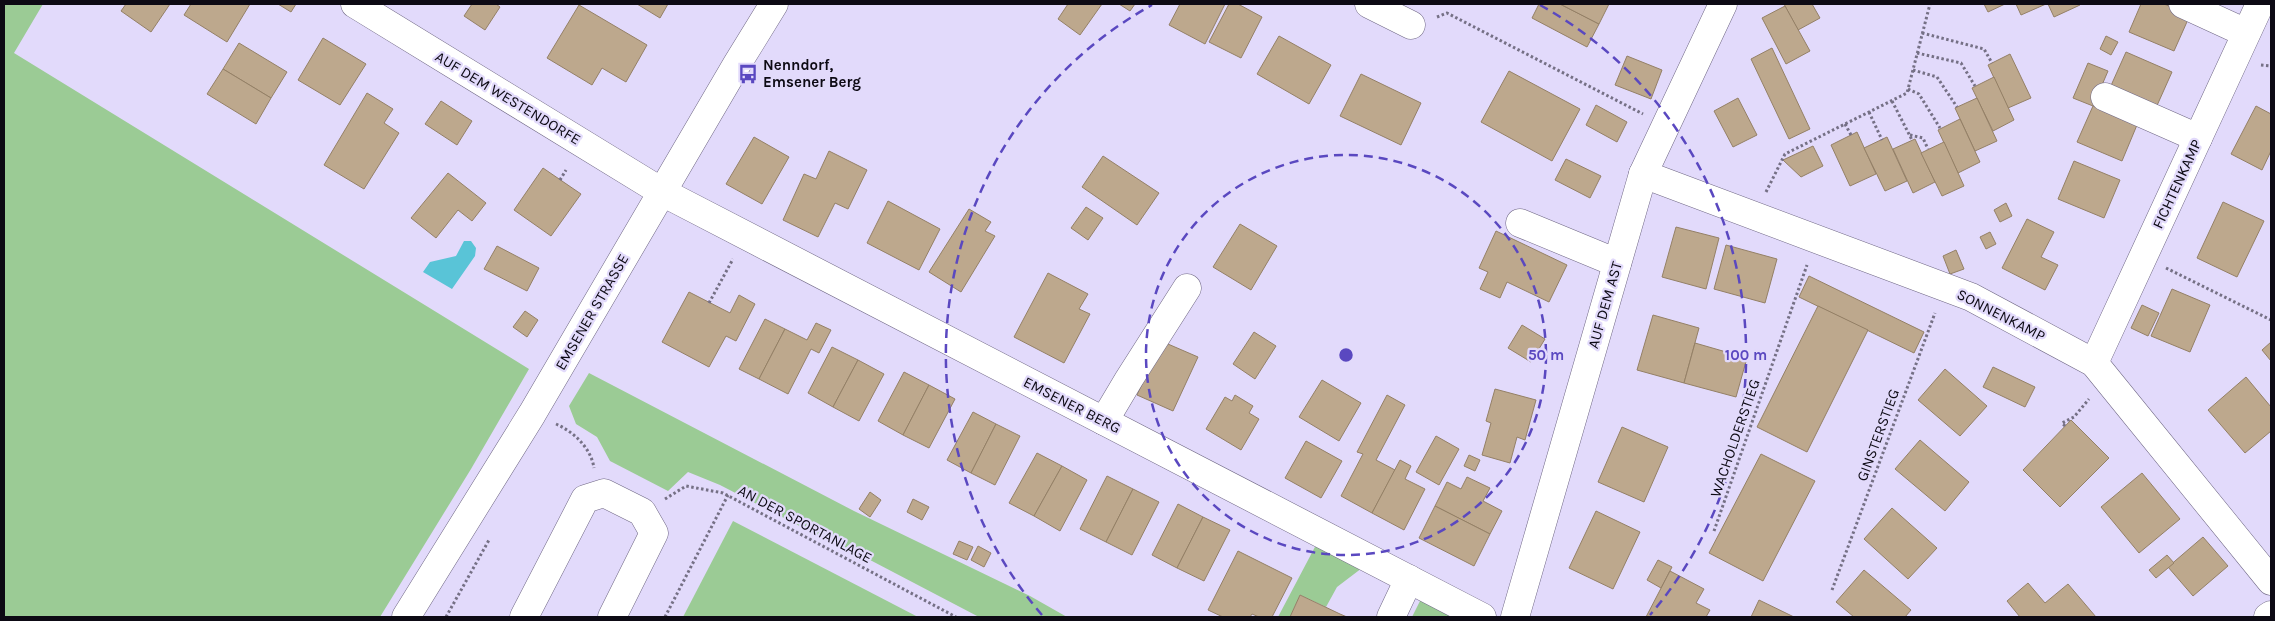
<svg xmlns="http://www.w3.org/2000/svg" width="2275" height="621" viewBox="0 0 2275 621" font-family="Karla,sans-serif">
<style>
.green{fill:#9bcb95}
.water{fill:#59c4d7}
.building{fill:#bda88d;stroke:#948066}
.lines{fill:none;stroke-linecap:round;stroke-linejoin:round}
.minor-casing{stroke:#6f6784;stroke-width:29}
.path{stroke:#757085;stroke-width:3;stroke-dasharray:2.5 2.5;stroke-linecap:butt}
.minor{stroke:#fff;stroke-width:28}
.ring{fill:none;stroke:#5a48c0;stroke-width:2.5;stroke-dasharray:9 6}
.labels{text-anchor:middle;stroke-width:4.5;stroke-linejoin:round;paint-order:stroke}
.poi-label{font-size:15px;font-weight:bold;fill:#0d0a14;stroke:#e2dafb;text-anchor:start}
.street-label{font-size:15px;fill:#0d0a14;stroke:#e2dafb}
.centre{fill:#5a48c0;stroke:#e2dafb;stroke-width:2.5}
.ring-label{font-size:15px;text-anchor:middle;font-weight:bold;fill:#5a48c0;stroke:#e2dafb;stroke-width:4.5;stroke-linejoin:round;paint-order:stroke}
</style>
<rect width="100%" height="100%" fill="#e2dafb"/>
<!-- green -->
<g class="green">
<path d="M4,4H43L14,53L529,369L471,469L380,617H4Z"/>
<path d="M589,373L854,511L1030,596L1067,617H979L872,561L850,552L720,485L688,472L668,491L610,461L597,437L576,424L569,406Z"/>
<path d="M733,521L918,617H683Z"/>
<path d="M1316,545L1362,568L1337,587L1326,607L1300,595L1290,617H1278Z"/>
<path d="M1422,597L1464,617H1412Z"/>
</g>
<!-- water -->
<path class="water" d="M464,241H471L476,248L475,256L452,289L423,272L430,262L456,256Z"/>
<!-- building -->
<g class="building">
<path d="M126,4H170L151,32L121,11Z"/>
<path d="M191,4H250L227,42L184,15Z"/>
<path d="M278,4H296L291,12Z"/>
<path d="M472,4H496L500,7L485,30L464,16Z"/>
<path d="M637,4H668L660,18Z"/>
<path d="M1068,4H1102L1080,35L1058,19Z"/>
<path d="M1119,4H1135L1130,11Z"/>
<path d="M1180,4H1225L1205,44L1169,25Z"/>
<path d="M1229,4H1238L1262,17L1241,58L1209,42Z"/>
<path d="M1539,4H1560L1599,24L1587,47L1532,18Z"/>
<path d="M1560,4H1609L1599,24Z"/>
<path d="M1784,4H1812L1820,18L1798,30Z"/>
<path d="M1984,4H2005L1988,12Z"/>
<path d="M2016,4H2046L2021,15Z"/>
<path d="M2048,4H2080V5L2054,17Z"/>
<path d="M2141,4H2164L2190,15L2174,51L2129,32Z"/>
<path d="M579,5L647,45L626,82L602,68L592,85L547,58Z"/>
<path d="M1785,6L1810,51L1786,64L1762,18Z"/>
<path d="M1279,36L1331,65L1309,104L1257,74Z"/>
<path d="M2106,36L2118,42L2111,55L2100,49Z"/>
<path d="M323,38L366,64L340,105L298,80Z"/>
<path d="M239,43L287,72L271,98L223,69Z"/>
<path d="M1772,48L1810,129L1789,139L1751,59Z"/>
<path d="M2126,52L2172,72L2155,110L2109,90Z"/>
<path d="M2010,54L2031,98L2008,108L1988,65Z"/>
<path d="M1627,56L1662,70L1651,99L1615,85Z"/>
<path d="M2088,63L2108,71L2093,106L2073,98Z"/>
<path d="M223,69L271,98L256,124L207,94Z"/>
<path d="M1509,71L1580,109L1552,161L1481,122Z"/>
<path d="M1361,74L1421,103L1401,145L1340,116Z"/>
<path d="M1994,77L2014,120L1993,131L1972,88Z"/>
<path d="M367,93L393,109L384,123L399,133L364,189L324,165Z"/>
<path d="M1738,98L1757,135L1733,147L1714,111Z"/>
<path d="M1977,98L1997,141L1975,151L1955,108Z"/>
<path d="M441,101L472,121L457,145L425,124Z"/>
<path d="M1596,105L1627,122L1617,142L1586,125Z"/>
<path d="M2093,106L2137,125L2122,161L2077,142Z"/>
<path d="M2256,106L2271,114V151L2262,170L2231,154Z"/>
<path d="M1960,119L1980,162L1958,173L1938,130Z"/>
<path d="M1857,132L1876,174L1850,186L1831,145Z"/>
<path d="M754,137L789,157L762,204L726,184Z"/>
<path d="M1887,137L1907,181L1885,191L1864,148Z"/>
<path d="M1915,139L1935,182L1913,193L1893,149Z"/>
<path d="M1944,142L1964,186L1942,196L1921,153Z"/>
<path d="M1813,146L1823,166L1801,177L1783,160Z"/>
<path d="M829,151L867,170L848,209L835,203L818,237L783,220L804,174L816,179Z"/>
<path d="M1103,156L1159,193L1137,225L1082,187Z"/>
<path d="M1566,159L1601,176L1590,198L1555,180Z"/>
<path d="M2074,161L2120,180L2104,218L2058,199Z"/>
<path d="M543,168L581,194L551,236L514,210Z"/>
<path d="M448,173L486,203L472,221L458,210L436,238L411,218Z"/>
<path d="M888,201L940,229L919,270L867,243Z"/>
<path d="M2223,202L2264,221L2237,277L2197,258Z"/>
<path d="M2006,203L2012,216L2000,222L1994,210Z"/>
<path d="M1086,207L1103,218L1088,240L1071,228Z"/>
<path d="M969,209L991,222L985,231L995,236L961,292L929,272Z"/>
<path d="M2027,219L2054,232L2041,257L2058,265L2045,290L2002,268Z"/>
<path d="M1240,224L1277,246L1251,290L1213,267Z"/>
<path d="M1676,227L1719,238L1706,289L1662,277Z"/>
<path d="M1496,231L1567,265L1549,302L1507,282L1500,298L1480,289L1488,272L1479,268Z"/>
<path d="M1990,232L1996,244L1986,249L1980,237Z"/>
<path d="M1726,245L1777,259L1765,303L1714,289Z"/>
<path d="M497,246L539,268L527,291L484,269Z"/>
<path d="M1956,250L1964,269L1950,274L1943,256Z"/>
<path d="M1048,273L1088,294L1079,309L1090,314L1064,363L1014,337Z"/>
<path d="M1809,276L1924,332L1914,353L1799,297Z"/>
<path d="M2172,289L2210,305L2190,352L2151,336Z"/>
<path d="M689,292L730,313L739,295L755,304L736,341L726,336L709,367L662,342Z"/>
<path d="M2142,305L2159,313L2148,336L2131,328Z"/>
<path d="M1818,306L1868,330L1807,452L1757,427Z"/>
<path d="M525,311L538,320L527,337L513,327Z"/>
<path d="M1653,315L1699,328L1684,383L1637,370Z"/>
<path d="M765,319L785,329L759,379L739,369Z"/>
<path d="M816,323L831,330L819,353L811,349L788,394L759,379L785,329L807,340Z"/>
<path d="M1522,325L1545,339L1531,362L1508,348Z"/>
<path d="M1254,332L1276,346L1255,379L1233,364Z"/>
<path d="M1161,341L1198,357L1173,411L1137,395Z"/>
<path d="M2271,342V361L2262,350Z"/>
<path d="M1695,343L1747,358L1736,397L1684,383Z"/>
<path d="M832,347L858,360L833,407L808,393Z"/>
<path d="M858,360L884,374L859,421L833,407Z"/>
<path d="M1993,367L2035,387L2025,407L1983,387Z"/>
<path d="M1945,369L1987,406L1960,436L1918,400Z"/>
<path d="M904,372L929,385L903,435L878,421Z"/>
<path d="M2246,377L2271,407V431L2245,453L2208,410Z"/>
<path d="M1322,380L1361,403L1339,441L1299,417Z"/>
<path d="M929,385L955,399L929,448L903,435Z"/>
<path d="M1495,389L1536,400L1525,440L1517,437L1510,463L1482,455L1491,423L1486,421Z"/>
<path d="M1235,395L1253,406L1249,413L1259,419L1241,450L1206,429L1225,397L1232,401Z"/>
<path d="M1387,395L1405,405L1376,460L1395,470L1372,513L1341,496L1363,454L1357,452Z"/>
<path d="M973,412L996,424L971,473L947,460Z"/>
<path d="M2071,420L2109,458L2060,507L2023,470Z"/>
<path d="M996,424L1020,436L995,485L971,473Z"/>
<path d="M1622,427L1668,447L1644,502L1598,482Z"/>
<path d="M1436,436L1459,449L1439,485L1416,472Z"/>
<path d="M1920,440L1969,482L1945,511L1895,469Z"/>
<path d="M1306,441L1342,461L1321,498L1285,478Z"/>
<path d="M1037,453L1062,466L1034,516L1009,503Z"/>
<path d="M1761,454L1815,481L1763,581L1709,553Z"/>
<path d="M1469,455L1480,460L1475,471L1464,466Z"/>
<path d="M1400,460L1411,466L1405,479L1425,489L1404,530L1372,513Z"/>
<path d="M1062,466L1087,480L1060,531L1034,516Z"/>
<path d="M2142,473L2180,519L2139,553L2101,507Z"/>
<path d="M1107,476L1133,489L1106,542L1080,529Z"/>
<path d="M1467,477L1490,488L1483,501L1502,511L1490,534L1435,506L1447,482L1461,489Z"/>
<path d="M1133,489L1159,502L1132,555L1106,542Z"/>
<path d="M870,492L881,500L870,517L859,509Z"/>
<path d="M913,499L929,507L922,520L907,512Z"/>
<path d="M1178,504L1203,517L1177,568L1152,555Z"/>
<path d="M1435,506L1490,534L1474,566L1419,538Z"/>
<path d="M1892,508L1937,548L1908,579L1864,539Z"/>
<path d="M1596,511L1640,532L1613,589L1569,568Z"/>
<path d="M1203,517L1230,530L1204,581L1177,568Z"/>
<path d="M2203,537L2228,566L2193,596L2168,567Z"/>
<path d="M959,541L973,547L967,560L953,554Z"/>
<path d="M978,546L991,553L984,567L971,560Z"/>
<path d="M1238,551L1292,578L1272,617H1259L1252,614L1250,617H1223L1208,610Z"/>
<path d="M2167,555L2174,563L2156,578L2149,570Z"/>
<path d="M1658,560L1672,567L1661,588L1647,580Z"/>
<path d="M1864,570L1911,610L1905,617H1854L1836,602Z"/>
<path d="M1670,571L1704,589L1696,603L1710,610L1706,617H1646Z"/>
<path d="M2028,583L2045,603L2068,584L2096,617H2020L2007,601Z"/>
<path d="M1300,595L1340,614L1347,617H1290Z"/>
<path d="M1759,600L1794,617H1751Z"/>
</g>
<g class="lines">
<defs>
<g id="minor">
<path d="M355,4L662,192L1482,617"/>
<path d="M1369,4L1411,25"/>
<path d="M2183,4L2246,33"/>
<path d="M2105,97L2198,138"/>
<path d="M1643,174L1971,297L2094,363L2271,581"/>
<path d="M1520,223L1617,263"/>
<path d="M2094,363L2260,4"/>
<path d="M1104,421L1129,379L1187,288"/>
<path d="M406,617L532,414L737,64L774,4"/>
<path d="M524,617L585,499L604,493L642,512L654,533L612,617"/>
<path d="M1391,617L1409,579"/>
<path d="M1515,617L1643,174L1723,4"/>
<path d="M2268,617L2271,615"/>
</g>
</defs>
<!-- minor casing -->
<use href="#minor" class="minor-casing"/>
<!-- path -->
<g class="path">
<path d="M1437,17L1447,13L1643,114"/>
<path d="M1922,33L1984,49L1992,63"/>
<path d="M1917,53L1961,63L1975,86"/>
<path d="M2261,65L2271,66"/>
<path d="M1913,70L1937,77L1957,107"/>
<path d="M1908,89L1919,94L1940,128"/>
<path d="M1892,101L1912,140"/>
<path d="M1869,112L1882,140"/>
<path d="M1845,124L1851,135"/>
<path d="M1910,135L1923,138L1928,149"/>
<path d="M560,180L566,170"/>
<path d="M1766,192L1785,154L1907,93L1930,4"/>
<path d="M2166,268L2271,320"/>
<path d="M709,303L733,259"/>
<path d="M556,424C574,432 591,448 594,468"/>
<path d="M2065,426L2062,423L2074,417L2089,399"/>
<path d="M665,499L686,486L723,493L956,617"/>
<path d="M1714,531L1807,265"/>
<path d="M1832,590L1935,313"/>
<path d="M446,617L489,540"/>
<path d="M665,617L728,495"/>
</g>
<!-- minor -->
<use href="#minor" class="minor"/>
</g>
<!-- distance rings -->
<g class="ring">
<circle cx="1346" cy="355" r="200"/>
<path d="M1042 615A400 400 0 0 1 1152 5M1540 5A400 400 0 0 1 1650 615"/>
</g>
<!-- icons -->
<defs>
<symbol id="bus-bare" viewBox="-9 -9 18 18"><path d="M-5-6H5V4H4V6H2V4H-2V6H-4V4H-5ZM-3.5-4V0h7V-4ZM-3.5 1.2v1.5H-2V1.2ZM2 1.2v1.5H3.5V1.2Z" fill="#5a48c0" stroke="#e2dafb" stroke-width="2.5" paint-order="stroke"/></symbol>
</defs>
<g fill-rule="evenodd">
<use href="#bus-bare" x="734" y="60" width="28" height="28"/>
</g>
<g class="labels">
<!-- poi labels -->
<g class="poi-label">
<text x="763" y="70">Nenndorf,<tspan x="763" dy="17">Emsener Berg</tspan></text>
</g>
<!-- street labels -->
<g class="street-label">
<text transform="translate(508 98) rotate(31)" y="5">AUF DEM WESTENDORFE</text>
<text transform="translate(2177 184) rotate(-65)" y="5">FICHTENKAMP</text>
<text transform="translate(1605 305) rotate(-74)" y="5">AUF DEM AST</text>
<text transform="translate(592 312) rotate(-60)" y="5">EMSENER STRASSE</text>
<text transform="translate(2001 315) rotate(27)" y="5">SONNENKAMP</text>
<text transform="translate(1072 405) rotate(27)" y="5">EMSENER BERG</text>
<text transform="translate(1878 435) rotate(-70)" y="5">GINSTERSTIEG</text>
<text transform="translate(1735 438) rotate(-71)" y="5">WACHOLDERSTIEG</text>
<text transform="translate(805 524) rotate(28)" y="5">AN DER SPORTANLAGE</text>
</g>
</g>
<circle cx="1346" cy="355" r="8" class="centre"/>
<g class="ring-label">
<text x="1546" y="360">50 m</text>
<text x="1746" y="360">100 m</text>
</g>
<!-- border -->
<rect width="2275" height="621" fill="none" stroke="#0d0a14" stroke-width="10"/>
</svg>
